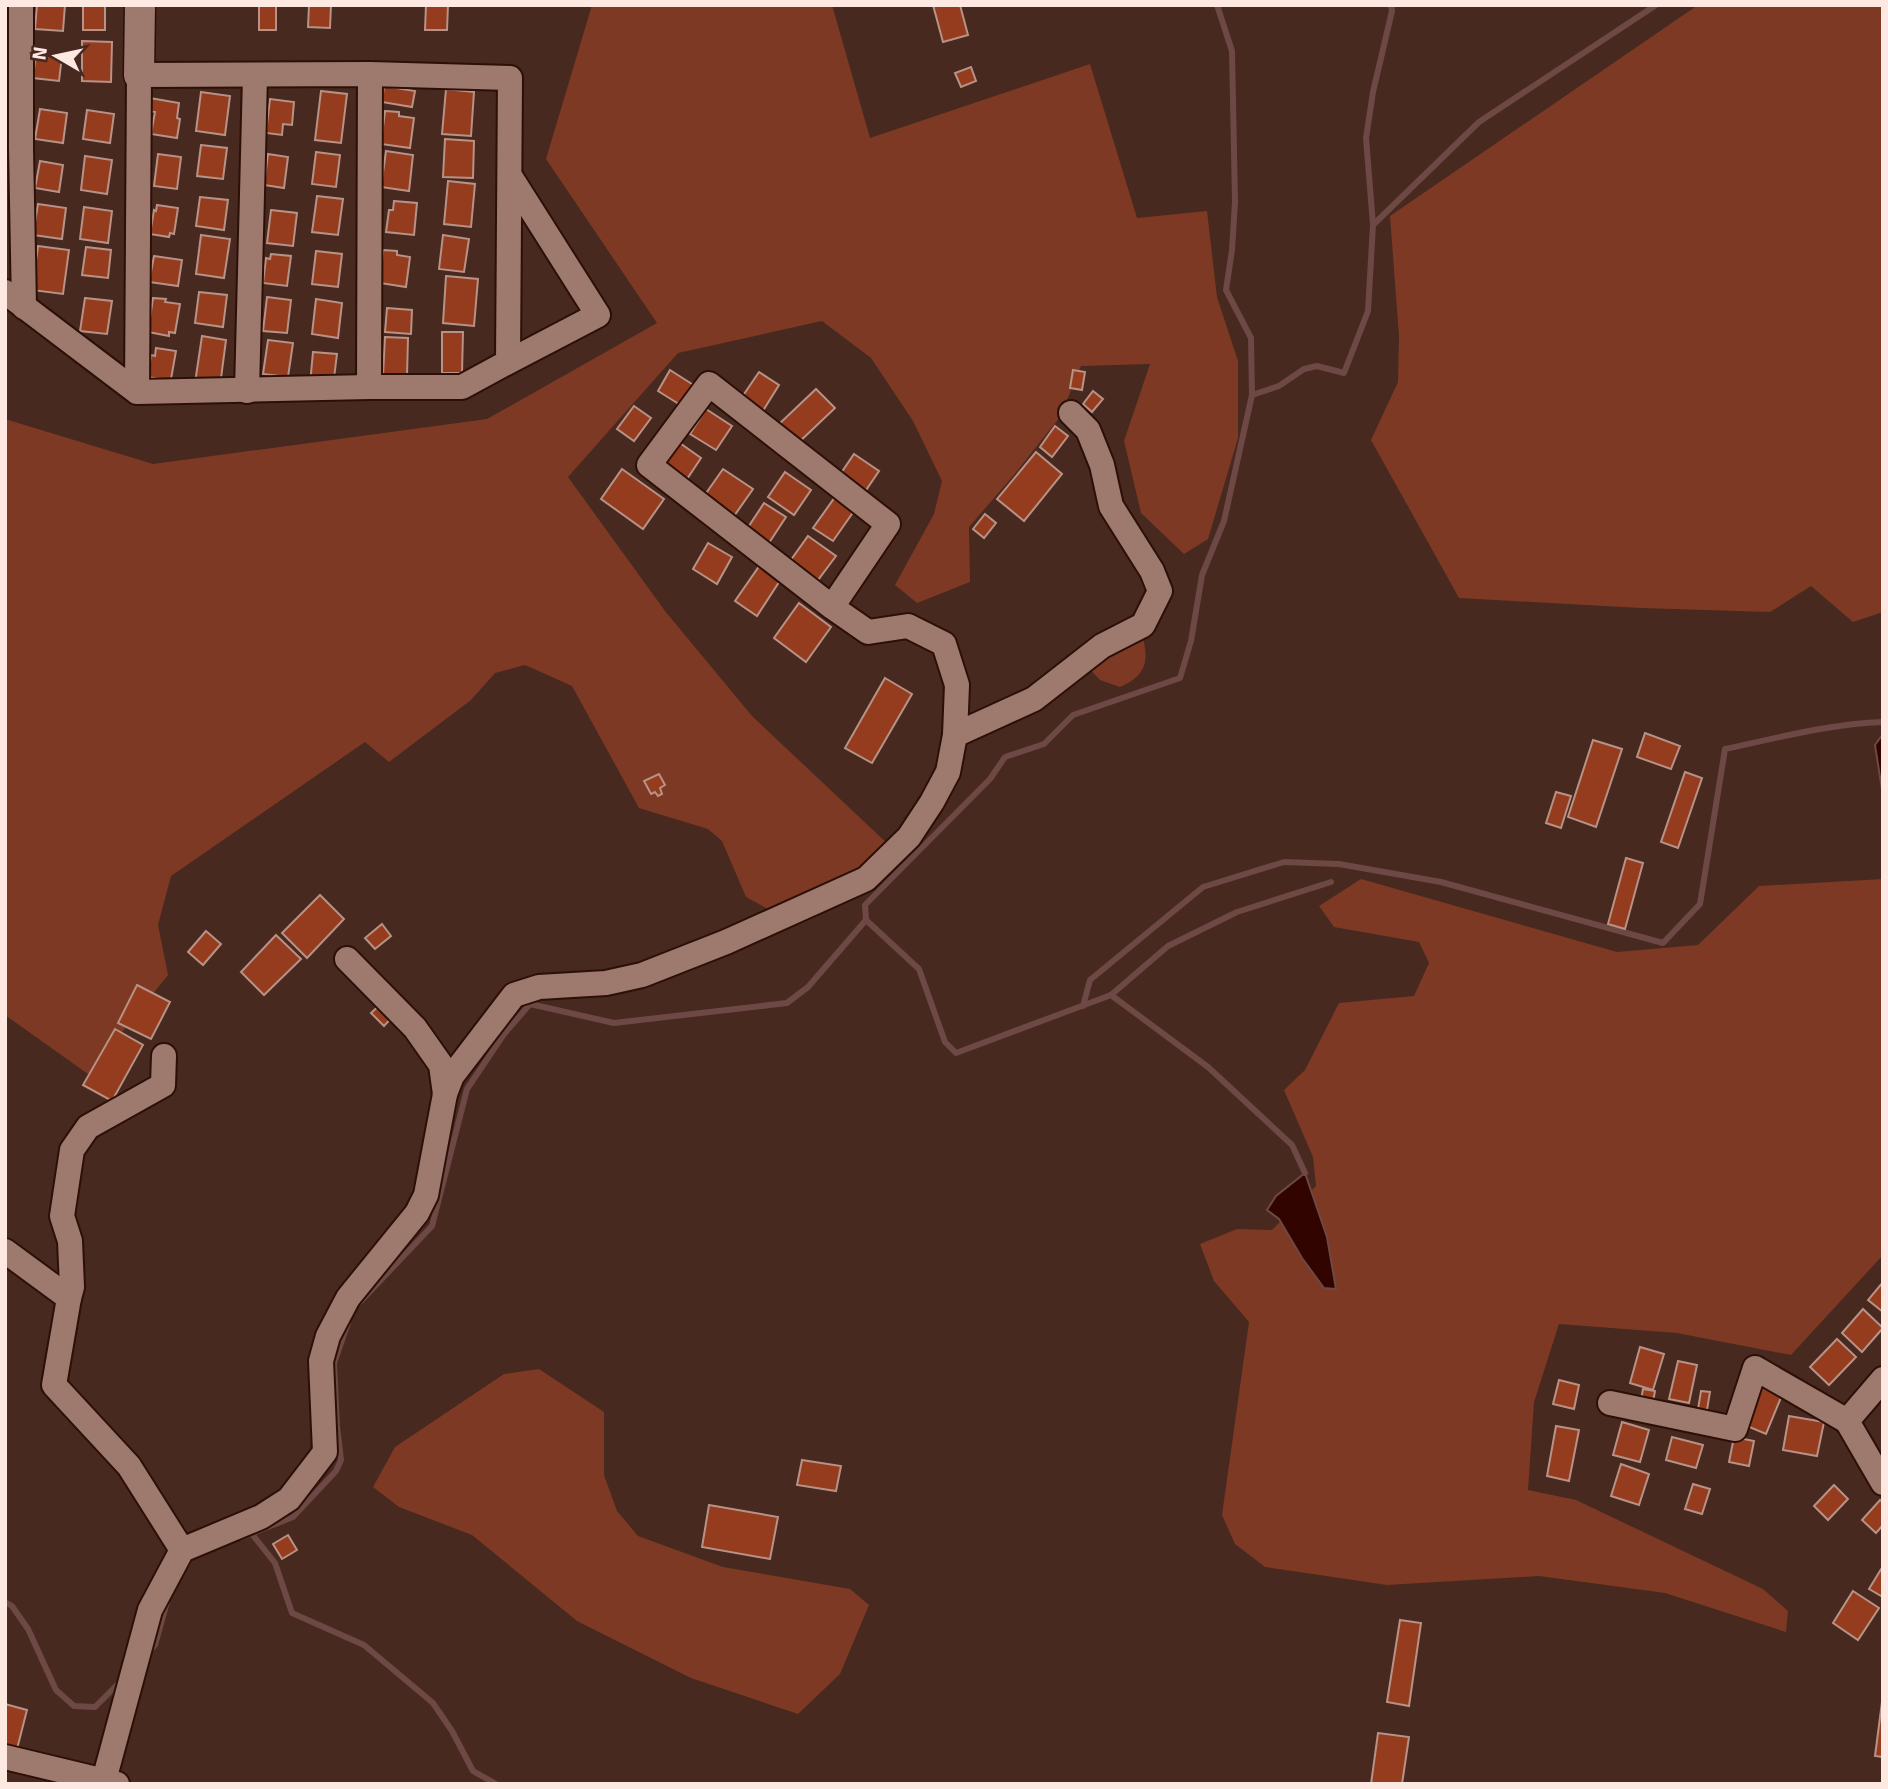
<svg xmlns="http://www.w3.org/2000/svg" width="1888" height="1789" viewBox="0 0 1888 1789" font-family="Signika,sans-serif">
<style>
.green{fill:#7d3924}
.water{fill:#310400;stroke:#6e4844;stroke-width:2}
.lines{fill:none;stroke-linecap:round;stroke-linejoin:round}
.stream{stroke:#6e4844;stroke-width:6}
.building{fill:#953c1f;stroke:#b79286;stroke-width:2}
.minor-casing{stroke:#2c1008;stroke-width:28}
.tertiary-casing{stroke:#2c1008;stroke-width:33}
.minor{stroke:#9e796e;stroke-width:24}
.tertiary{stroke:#9e796e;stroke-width:30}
</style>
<rect width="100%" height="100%" fill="#47291f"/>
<!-- green -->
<g class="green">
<path d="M592,5H832L870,138L1090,64L1137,218L1207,211L1217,297L1238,361V438L1208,539L1184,554L1141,513L1124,441L1150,364L1081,366L1060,417L1013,476L969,527L970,582L917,603L895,585L934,514L942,481L913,421L871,358L822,321L678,353L568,477L665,611L752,716L891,847L853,877L781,916L746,897L722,841L708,829L639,808L572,686L525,665L495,673L471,700L389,762L365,742L171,876L158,925L168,975L88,1074L5,1015V419L153,464L487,419L657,323L546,159Z"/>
<path d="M1698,5H1883V612L1853,622L1811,586L1770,612L1641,608L1459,598L1371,440L1398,382L1399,336L1390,216Z"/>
<path d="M1140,628C1149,656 1150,674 1120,687L1100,680L1086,665Z"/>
<path d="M1361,879L1617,952L1698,945L1759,886L1883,879V1255L1791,1355L1677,1333L1559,1324L1534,1402L1528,1490L1576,1500L1763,1589L1788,1611L1786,1632L1665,1593L1539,1576L1387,1585L1265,1567L1235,1544L1222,1515L1249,1322L1214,1281L1200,1244L1237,1229L1272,1230L1316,1186L1313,1157L1284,1090L1305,1070L1339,1003L1414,996L1429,963L1419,942L1334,927L1319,906Z"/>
<path d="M539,1369L604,1412V1475L617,1511L638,1536L723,1567L850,1589L869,1605L840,1674L798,1714L691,1678L577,1621L472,1535L399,1507L373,1487L395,1447L504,1374Z"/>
</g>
<!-- water -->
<g class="water">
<path d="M1883,734V796L1875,745Z"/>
<path d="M1305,1173L1327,1237L1336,1289L1324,1288L1302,1258L1279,1219L1267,1210L1276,1196Z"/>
</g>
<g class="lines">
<!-- stream -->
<g class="stream">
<path d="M1373,225L1366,138L1373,92L1392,11L1391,5"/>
<path d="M1252,395L1279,386L1304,369L1317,366L1344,373L1368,311L1373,225L1479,122L1656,5"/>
<path d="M866,920L919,969L945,1042L956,1053L1111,995L1168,946L1237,912L1331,882"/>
<path d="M1111,995L1208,1067L1292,1145L1305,1173"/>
<path d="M1083,1006L1090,980L1203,887L1284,862L1339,864L1441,882L1663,943L1700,904L1725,749C1777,738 1829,724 1883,722"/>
<path d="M360,1302L432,1226L467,1089L504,1034L530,1004L614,1023L787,1003L808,987L866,920L865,905L990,779L1005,757L1044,744L1073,715L1180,678L1191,641L1202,575L1224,521L1252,395L1251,338L1226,290L1232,250L1235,202L1232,51L1217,5"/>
<path d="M252,1534L275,1563L292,1613L364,1645L433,1703L452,1731L473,1771L496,1784"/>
<path d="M240,1538L293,1517L336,1471L341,1460L337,1426L334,1363L348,1323"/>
<path d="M5,1602L12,1606L28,1629L56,1690L74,1706L95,1707L123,1679"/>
<path d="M147,1653L155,1645L167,1602"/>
</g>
</g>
<!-- building -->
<g class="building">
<path d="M37,5H65L63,31L35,29Z"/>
<rect x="83" y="5" width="22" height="25"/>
<rect x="259" y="5" width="17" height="25"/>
<path d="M309,5H331L330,28L308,27Z"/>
<path d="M426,5H448L447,30H425Z"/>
<path d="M933,5H960L968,35L943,42Z"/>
<path d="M82,41L112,42L111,82L82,81Z"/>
<path d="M36,53L62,56L59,81L33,78Z"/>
<path d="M971,67L976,81L961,87L955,73Z"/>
<path d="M384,86L415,91L412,107L382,102Z"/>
<path d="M446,89L474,92L471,136L442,134Z"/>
<path d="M321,91L347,94L341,143L315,140Z"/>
<path d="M201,92L230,96L225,135L196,131Z"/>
<path d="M150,98L179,103L177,118L180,119L177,138L151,134L155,112L148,111Z"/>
<path d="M270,99L294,102L292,125L283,124L282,135L266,133Z"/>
<path d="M40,109L67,113L63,143L35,139Z"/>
<path d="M87,110L114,114L110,143L83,139Z"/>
<path d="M385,111L399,112V116L414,118L410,148L381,144Z"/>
<path d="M445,139L474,141L473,178L443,177Z"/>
<path d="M201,145L227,148L223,179L197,176Z"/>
<path d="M386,151L413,155L409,191L381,187Z"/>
<path d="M316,152L340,155L336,187L312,184Z"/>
<path d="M158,154L181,157L177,189L154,186Z"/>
<path d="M268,154L288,157L284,188L264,185Z"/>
<path d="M85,156L112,160L107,194L81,190Z"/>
<path d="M40,161L63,165L59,192L35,188Z"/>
<path d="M448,181L475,184L471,227L444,224Z"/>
<path d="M317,196L343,199L338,235L312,232Z"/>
<path d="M200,197L228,200L224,230L196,226Z"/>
<path d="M394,201L417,203L414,235L386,232L389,210H393Z"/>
<path d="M38,204L66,208L62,239L33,235Z"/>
<path d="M157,205L178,208L174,234L170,233L169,237L150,234L154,210L156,211Z"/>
<path d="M84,207L112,211L108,243L80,239Z"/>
<path d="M271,210L297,213L293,246L267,243Z"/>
<path d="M201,235L230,239L224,278L196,274Z"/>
<path d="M443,235L469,239L464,272L439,269Z"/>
<path d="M38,246L69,250L63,294L32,290Z"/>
<path d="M86,247L111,250L108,278L82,275Z"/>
<path d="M383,250L397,251V255L410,257L406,287L380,283Z"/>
<path d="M316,251L342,254L338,287L312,284Z"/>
<path d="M271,254L291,256L287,286L263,283L266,258L270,259Z"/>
<path d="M154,256L182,260L178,286L149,282Z"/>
<path d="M446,276L478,279L474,326L443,323Z"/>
<path d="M199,292L227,295L223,327L195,323Z"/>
<path d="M267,297L291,300L287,333L263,331Z"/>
<path d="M85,298L112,301L107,334L80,331Z"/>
<path d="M153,298L166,299L165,302L180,304L175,333L169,332V336L148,332Z"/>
<path d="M316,299L342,303L338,338L312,334Z"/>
<path d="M387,308L412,310L411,334L385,332Z"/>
<path d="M442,332H463L462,373H442Z"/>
<path d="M202,336L226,340L220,386L195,383Z"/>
<path d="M385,337L408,338L407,376L383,375Z"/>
<path d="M268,340L293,343L288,377L263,374Z"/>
<path d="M156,348L176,351L171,379H166L165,380L148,377L151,355L155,356Z"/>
<path d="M313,352L337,354L333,386L310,384Z"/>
<path d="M670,370L695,386L682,406L658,391Z"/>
<path d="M1073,370L1085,372L1082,390L1070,388Z"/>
<path d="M759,372L779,385L761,414L740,400Z"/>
<path d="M816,389L835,408L796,445L778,425Z"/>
<path d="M1093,391L1103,399L1092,412L1083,404Z"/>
<path d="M634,406L651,418L634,441L617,429Z"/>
<path d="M706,409L732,426L716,450L690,434Z"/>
<path d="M1055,426L1068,436L1052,457L1040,447Z"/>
<path d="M677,441L701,458L685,482L661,465Z"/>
<path d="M1036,452L1062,474L1024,521L997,499Z"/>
<path d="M854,454L879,471L860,499L835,482Z"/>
<path d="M622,469L664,499L643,529L601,499Z"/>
<path d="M723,469L753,489L732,519L702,499Z"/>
<path d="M785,472L811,490L794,515L768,497Z"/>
<path d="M835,497L854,511L833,541L813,528Z"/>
<path d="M764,503L786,517L767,546L745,532Z"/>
<path d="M985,514L996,523L984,538L973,529Z"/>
<path d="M808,536L836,556L815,584L788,564Z"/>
<path d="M708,543L732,557L717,584L693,569Z"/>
<path d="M760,565L781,579L757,616L735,601Z"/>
<path d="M799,603L831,627L806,662L774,638Z"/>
<path d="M885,678L912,694L872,763L845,748Z"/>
<path d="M1645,733L1680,746L1671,769L1637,757Z"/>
<path d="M1593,740L1622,749L1596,827L1568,817Z"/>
<path d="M1685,772L1702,778L1678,848L1661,842Z"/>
<path d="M659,774L665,785L660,788L662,794L658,796L655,792L651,794L644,781Z"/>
<path d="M1556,792L1571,796L1561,828L1546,823Z"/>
<path d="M1626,858L1643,863L1625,929L1608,924Z"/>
<path d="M320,895L344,919L307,958L282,933Z"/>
<path d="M382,924L391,936L375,949L365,938Z"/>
<path d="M206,931L221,944L203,965L188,952Z"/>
<path d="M276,935L301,959L264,995L241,972Z"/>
<path d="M137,985L170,1002L151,1039L118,1023Z"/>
<path d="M382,1003L394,1015L384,1026L371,1013Z"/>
<path d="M115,1029L143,1045L112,1101L83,1085Z"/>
<path d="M1883,1282V1312L1868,1300Z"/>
<path d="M1863,1309L1883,1328L1862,1352L1842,1333Z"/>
<path d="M1837,1339L1856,1357L1829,1385L1810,1367Z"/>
<path d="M1640,1347L1664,1354L1653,1390L1630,1383Z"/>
<path d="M1678,1361L1697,1365L1689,1403L1669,1399Z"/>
<path d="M1559,1380L1579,1385L1574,1409L1553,1404Z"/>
<path d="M1762,1387L1782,1395L1766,1434L1747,1426Z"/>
<path d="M1643,1389L1655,1391L1652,1407L1640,1405Z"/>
<path d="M1701,1391L1710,1392L1707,1410L1698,1409Z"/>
<path d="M1789,1416L1824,1422L1817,1456L1783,1450Z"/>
<path d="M1622,1422L1649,1430L1640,1462L1613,1455Z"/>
<path d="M1556,1426L1579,1430L1569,1481L1547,1476Z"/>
<path d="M1672,1437L1703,1445L1696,1468L1666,1460Z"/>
<path d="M1734,1437L1754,1441L1749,1466L1729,1462Z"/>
<path d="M802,1460L841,1466L836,1491L797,1485Z"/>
<path d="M1621,1464L1649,1474L1639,1505L1611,1496Z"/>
<path d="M1693,1484L1710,1489L1702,1514L1685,1509Z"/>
<path d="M1834,1485L1848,1499L1828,1520L1814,1506Z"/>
<path d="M1880,1500L1883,1502V1525L1876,1533L1862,1520Z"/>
<path d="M709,1505L778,1517L770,1559L702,1547Z"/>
<path d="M288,1535L297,1550L282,1559L273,1544Z"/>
<path d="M1883,1566V1597L1869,1589Z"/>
<path d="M1853,1591L1879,1608L1858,1640L1833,1623Z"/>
<path d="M1400,1620L1421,1623L1409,1706L1387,1702Z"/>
<path d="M1882,1702H1883V1757L1875,1756Z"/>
<path d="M5,1704L27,1710L17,1749L5,1746Z"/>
<path d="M1378,1733L1409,1737L1402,1784H1371Z"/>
</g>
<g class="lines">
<defs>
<g id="minor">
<path d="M21,5V148L24,307"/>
<path d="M5,292L137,392L369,387H462L508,362L510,78L370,74L139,75L137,392"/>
<path d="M508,362L598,315L510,176"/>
<path d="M369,387L370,74"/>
<path d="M247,391L255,76"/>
<path d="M832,607L888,524L709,384L649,465L832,607L868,632L908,626L944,644L957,685L955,735"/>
<path d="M347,959L415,1028L441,1065L445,1094"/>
<path d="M5,1251L69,1298L54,1385L129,1466L182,1550"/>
<path d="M69,1298L72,1287L70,1241L62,1216L72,1150L88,1127L163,1085L164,1056"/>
<path d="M1883,1379L1847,1421L1883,1483"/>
<path d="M1610,1403L1735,1429L1755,1368L1847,1421"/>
<path d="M5,1757L117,1784"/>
<path d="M103,1784L150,1610L182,1550L261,1517L289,1499L325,1452L321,1361L328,1336L348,1298L417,1213L426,1195L445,1094L452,1076L514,995L539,987L606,983L642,975L726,942L866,879L909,837L932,802L948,772L955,735L1034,699L1102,646L1143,625L1160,591L1152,571L1111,506L1102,465L1088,430L1071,413"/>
</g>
<path id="tertiary" d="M139,75L140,5"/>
</defs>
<!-- minor casing -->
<use href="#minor" class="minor-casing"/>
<!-- tertiary casing -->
<use href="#tertiary" class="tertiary-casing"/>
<!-- minor -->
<use href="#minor" class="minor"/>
<!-- tertiary -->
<use href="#tertiary" class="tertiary"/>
</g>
<!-- border -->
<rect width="1888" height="1789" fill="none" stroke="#fde8e2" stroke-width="14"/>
<!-- north arrow -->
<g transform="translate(56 56) rotate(279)" stroke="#47291f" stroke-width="5" paint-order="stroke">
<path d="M0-5L12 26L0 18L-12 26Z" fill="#fde8e2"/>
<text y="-10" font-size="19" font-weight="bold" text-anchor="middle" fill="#fde8e2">N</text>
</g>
</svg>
